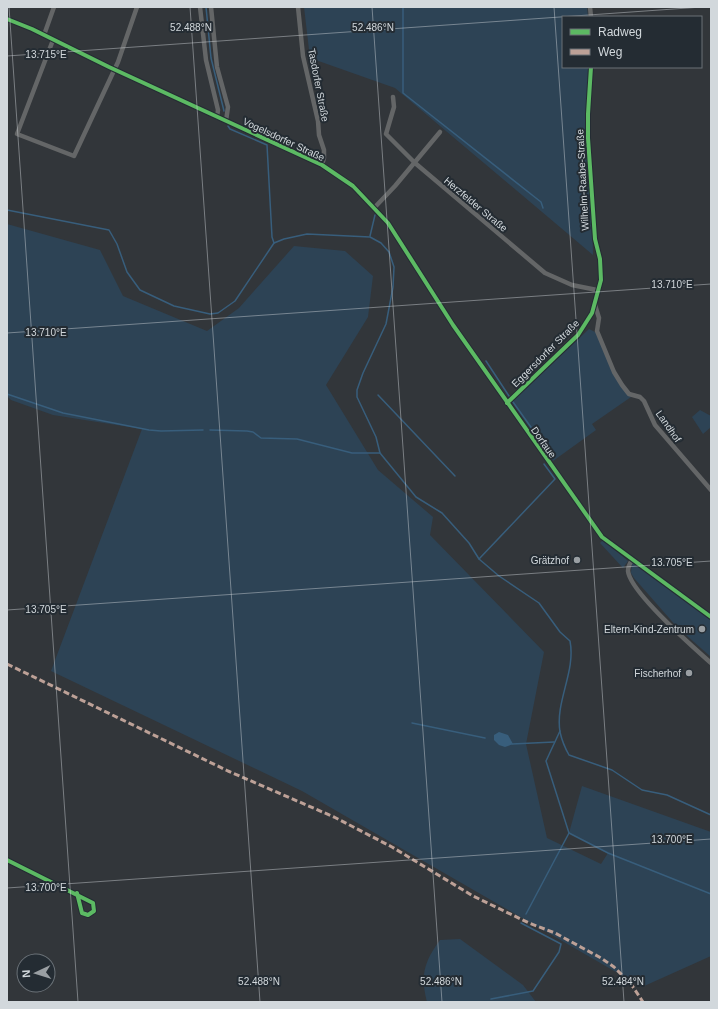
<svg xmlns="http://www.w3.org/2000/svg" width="718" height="1009" viewBox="0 0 718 1009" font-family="Helvetica,sans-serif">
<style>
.green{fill:#2d4355}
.water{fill:#385e7c}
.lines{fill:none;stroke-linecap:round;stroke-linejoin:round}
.stream{stroke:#385e7c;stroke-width:1.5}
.street{stroke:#646667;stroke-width:4.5}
.quiet{stroke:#bda197;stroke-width:3;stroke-dasharray:6 3;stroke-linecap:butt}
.cycleway-casing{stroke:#242c33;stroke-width:6}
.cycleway{stroke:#5cba63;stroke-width:4}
.ticks{fill:none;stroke:#d2d8dc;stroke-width:1;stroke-opacity:0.45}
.poi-dot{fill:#9a9fa3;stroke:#242c33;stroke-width:1.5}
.labels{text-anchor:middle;stroke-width:4;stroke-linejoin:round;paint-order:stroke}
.street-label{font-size:10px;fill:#d2d8dc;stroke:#242c33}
.poi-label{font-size:10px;fill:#d2d8dc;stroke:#242c33;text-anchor:end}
.ticks-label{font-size:10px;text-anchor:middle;fill:#d2d8dc;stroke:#242c33;stroke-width:4;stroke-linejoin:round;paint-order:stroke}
</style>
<rect width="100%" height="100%" fill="#32363a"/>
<!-- green -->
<g class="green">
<path d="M304,7H587L588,17H563V67H589L593,255L395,88L310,58Z"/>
<path d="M7,224L100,250L123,296L207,331L239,308L294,246L345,251L373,276L368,317L326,385L378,470L433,517L430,535L544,652L526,744L547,838L601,864L608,853L569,833L582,786L711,832V956L642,987L302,791L51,671L142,429L53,415L11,400L7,396Z"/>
<path d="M589,329L597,333L617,380L631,397L592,424L596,430L553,461L512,402Z"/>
<path d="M700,410L711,416V427L703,434L692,417Z"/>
<path d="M603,540L628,561L623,568L600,543Z"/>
<path d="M632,562L711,620V657L677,627L634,578L631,573Z"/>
<path d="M460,939L523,985L536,1002H427C420,975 424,962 440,940Z"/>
</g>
<!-- water -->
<path class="water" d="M499,732L508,735L513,744L505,747L499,745L494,740V735Z"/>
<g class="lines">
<!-- stream -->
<g class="stream">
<path d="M206,7L211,58L224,111"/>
<path d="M403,7V93L541,202L543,208"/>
<path d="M228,126L230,129L267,145L272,237L274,243"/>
<path d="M7,210L109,230L117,244L127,272L140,290L174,306L210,314L218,313L235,301L274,243L284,239L307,234L370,237L381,243L389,252L394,267L393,287L386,324L363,373L357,390V397L376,437L380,453L416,497L442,513L469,543L479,559L499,576L539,603L560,632L570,641C576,672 555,701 560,732C562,741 565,748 569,755L612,770L642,790L667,795L711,815"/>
<path d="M370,236L375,215"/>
<path d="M486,361L509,396"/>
<path d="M7,394L63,413L149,430L161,431L203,430"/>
<path d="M378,395L455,476"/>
<path d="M513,402L553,458"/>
<path d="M210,430L247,431L253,432L261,438L297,439L352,453H380"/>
<path d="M479,559L555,479L544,464"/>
<path d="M412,723L485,738"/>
<path d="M560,731L546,761L569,833L608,853L711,894"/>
<path d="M512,744L554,742"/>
<path d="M526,914L569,833"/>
<path d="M491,999L533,991L559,952L561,944L521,923"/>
</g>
<!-- street -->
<g class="street">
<path d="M200,7L206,60L218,110L217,117"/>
<path d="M211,7L217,67L228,107L226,121"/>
<path d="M298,7L303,56L318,121L319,135L324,150V158L322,165"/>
<path d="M590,7L591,17"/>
<path d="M7,19L32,29L109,67L322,165L353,186L388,223L453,325L602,537L711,617"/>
<path d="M44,35L54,7"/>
<path d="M53,40L17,134L74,156L118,62L137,7"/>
<path d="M393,97L394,107L386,134L415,163L545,273L572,285L597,290"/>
<path d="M375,207L395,186L440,132"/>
<path d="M595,305L599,318L597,331L614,372L622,385L629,394L640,397L644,401L655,425L711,490"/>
<path d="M507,403L578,335L592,313L601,280L600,259L595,239L588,138V114L591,67"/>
<path d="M632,560C630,563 628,567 628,571C630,592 694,648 711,663"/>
<path d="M7,860L93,903L94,911L88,915L82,913L77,893"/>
</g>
<!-- quiet -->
<path class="quiet" d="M7,664L228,771L334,817L392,847L473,896L529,923L555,933L601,958L614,967L631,984L643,1002"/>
<defs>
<g id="cycleway">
<path d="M7,19L32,29L109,67L322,165L353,186L388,223L453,325L602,537L711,617"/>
<path d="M507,403L578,335L592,313L601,280L600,259L595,239L588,138V114L591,67"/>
<path d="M7,860L93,903L94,911L88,915L82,913L77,893"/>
</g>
</defs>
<!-- cycleway casing -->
<use href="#cycleway" class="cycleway-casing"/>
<!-- cycleway -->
<use href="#cycleway" class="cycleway"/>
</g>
<!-- ticks -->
<path class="ticks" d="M9,7L78,1002M190,7L260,1002M372,7L442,1002M554,7L624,1002M7,56L702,7M7,333L711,284M7,610L711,561M7,888L711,839"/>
<!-- markers -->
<g class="poi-dot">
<circle cx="577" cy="560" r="4"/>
<circle cx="702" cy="629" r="4"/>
<circle cx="689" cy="673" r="4"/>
</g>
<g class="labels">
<!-- street labels -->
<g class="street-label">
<text transform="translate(319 85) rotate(79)" y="4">Tasdorfer Straße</text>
<text transform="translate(284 139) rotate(25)" y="4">Vogelsdorfer Straße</text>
<text transform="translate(582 180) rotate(-93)" y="4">Wilhelm-Raabe-Straße</text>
<text transform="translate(476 204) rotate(40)" y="4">Herzfelder Straße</text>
<text transform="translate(545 353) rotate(-45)" y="4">Eggersdorfer Straße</text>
<text transform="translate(669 426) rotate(55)" y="4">Landhof</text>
<text transform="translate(544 442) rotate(55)" y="4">Dorfaue</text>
</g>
<!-- poi labels -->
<g class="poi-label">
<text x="569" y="564">Grätzhof</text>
<text x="694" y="633">Eltern-Kind-Zentrum</text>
<text x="681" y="677">Fischerhof</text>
</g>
</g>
<g class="ticks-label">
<text x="191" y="31">52.488°N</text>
<text x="373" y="31">52.486°N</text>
<text x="46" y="58">13.715°E</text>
<text x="672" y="288">13.710°E</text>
<text x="46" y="336">13.710°E</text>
<text x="672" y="566">13.705°E</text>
<text x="46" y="613">13.705°E</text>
<text x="672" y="843">13.700°E</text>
<text x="46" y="891">13.700°E</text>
<text x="259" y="985">52.488°N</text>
<text x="441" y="985">52.486°N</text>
<text x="623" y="985">52.484°N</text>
</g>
<!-- border -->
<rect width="718" height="1009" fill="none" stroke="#d2d8dc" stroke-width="16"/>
<!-- legend -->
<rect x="562" y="16" width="140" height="52" fill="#242c33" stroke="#6a7177"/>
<rect x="570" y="29" width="20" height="6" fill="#5cba63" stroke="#6a7177"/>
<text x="598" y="36" font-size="12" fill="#d2d8dc">Radweg</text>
<rect x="570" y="49" width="20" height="6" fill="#bda197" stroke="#6a7177"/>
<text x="598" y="56" font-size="12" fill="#d2d8dc">Weg</text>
<!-- north arrow -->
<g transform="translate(36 973) rotate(266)"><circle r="19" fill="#242c33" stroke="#6a7177"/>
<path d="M0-3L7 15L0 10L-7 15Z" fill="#9a9fa3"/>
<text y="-6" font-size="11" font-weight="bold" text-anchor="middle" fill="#d2d8dc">N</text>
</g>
</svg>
